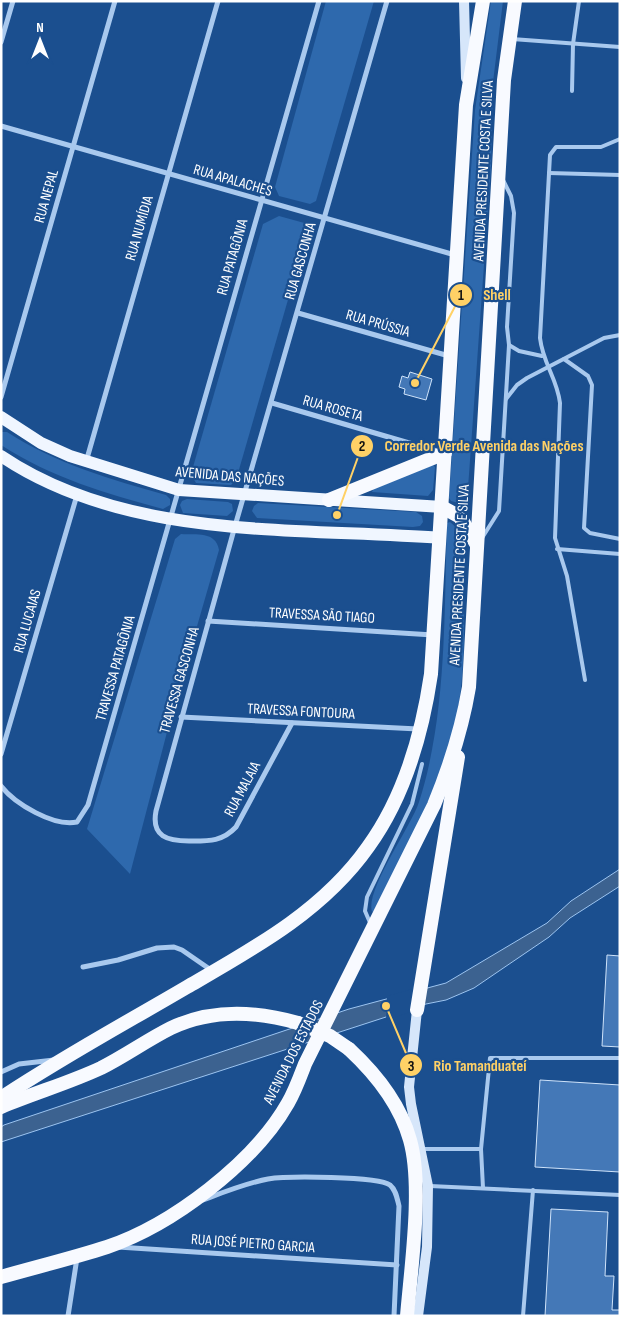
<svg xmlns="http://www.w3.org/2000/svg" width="621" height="1317" viewBox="0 0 621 1317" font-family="'Sofia Sans Condensed',sans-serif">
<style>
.green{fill:#2e69ad}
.water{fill:#3c6290;stroke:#9cc4f0}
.pier{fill:#1b4f8f}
.building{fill:#4478b7;stroke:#cfe3fa}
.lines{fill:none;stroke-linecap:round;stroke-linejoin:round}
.service{stroke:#a9c9ee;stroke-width:4}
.minor{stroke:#a9c9ee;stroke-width:5}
.secondary{stroke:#d6e6fa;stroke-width:10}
.primary{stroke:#f0f6ff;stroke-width:12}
.trunk{stroke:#f8faff;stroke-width:14}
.trunk-bridge{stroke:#f8faff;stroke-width:14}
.labels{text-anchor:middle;stroke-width:4.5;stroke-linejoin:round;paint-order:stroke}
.street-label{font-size:15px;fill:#fff;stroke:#1b4f8f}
.leader{fill:none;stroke:#ffd166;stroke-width:2}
.callout-dot{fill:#ffd166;stroke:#1b4f8f;stroke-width:2}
.mark-label{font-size:15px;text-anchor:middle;font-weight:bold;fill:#111}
.callout-label{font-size:16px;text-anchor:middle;font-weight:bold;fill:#ffd166;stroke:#1b4f8f;stroke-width:4.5;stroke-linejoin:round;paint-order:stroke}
</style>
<rect width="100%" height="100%" fill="#1b4f8f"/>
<!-- green -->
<g class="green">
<path d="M326,1H374L316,201L310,204L279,196L275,187Z"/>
<path d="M491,1H503L493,82L491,167L467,502L463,504L451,501L449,498L475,110Z"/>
<path d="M279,216L308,224L309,227L236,480L231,485L196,483L191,474L263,224Z"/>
<path d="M1,432H7C56,464 110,479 166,495L170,499V505L163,509C105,493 52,478 1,445Z"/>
<path d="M433,465L435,467L433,490L428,496L372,492L373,489Z"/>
<path d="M187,499L228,502L232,504L233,511L227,516L183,513L180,505L182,501Z"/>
<path d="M258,503L416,512L422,516L423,522L420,526L413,527L257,518L252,511L254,506Z"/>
<path d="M450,522L460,531L464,550C463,616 469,688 448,751C429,807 400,858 374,911L372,912C365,890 411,827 419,802C447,715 444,614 447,523Z"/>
<path d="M181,534C196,535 216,531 219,550L172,713L130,874L87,829L175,539Z"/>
</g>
<!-- water -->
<path class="water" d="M620,869V886L570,918L549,937L474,988L446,1000L426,1004L1,1142V1127L4,1125L349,1009L446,983L547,923L571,901Z"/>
<!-- pier -->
<path class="pier" d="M427,985L423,1008L386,1020L387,996Z"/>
<!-- building -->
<g class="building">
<path d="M410,372L432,379L426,400L404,394L405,389L399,387L402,376L408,378Z"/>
<path d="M607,955L620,956V1047L602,1046Z"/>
<path d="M540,1080L620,1085V1172L535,1167Z"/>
<path d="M551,1209L608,1212L605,1276H614L612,1310H620V1316H545Z"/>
</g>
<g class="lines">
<!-- service -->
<g class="service">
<path d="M512,39L620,47"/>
<path d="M572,91L573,44L579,1"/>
<path d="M549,173L620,175"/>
<path d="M509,345L519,351L542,356"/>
<path d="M564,359L588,376L592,385L584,528L590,533L620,539"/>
<path d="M506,399L517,385L527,378L604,338L620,335"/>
<path d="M482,538L499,511L509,345L507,327L514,213L511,196L503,180"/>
<path d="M557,549L620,554"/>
<path d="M585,680L567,576L555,538L560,403C557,378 543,364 540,338L550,155L556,147H601L620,139"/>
<path d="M371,925L365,911L367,897L412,804L422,764"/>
<path d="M421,1149H481L483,1188"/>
<path d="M481,1149L490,1058H620"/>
<path d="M430,1186L620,1195"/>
<path d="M523,1316L533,1190"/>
</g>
<!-- minor -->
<g class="minor">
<path d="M1,42L13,1"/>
<path d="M1,126L455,255"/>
<path d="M298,313L449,356"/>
<path d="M1,397L115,1"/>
<path d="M272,403L440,452"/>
<path d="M86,462L218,1"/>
<path d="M208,621L433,635"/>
<path d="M181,717L418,729"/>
<path d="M292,723L236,827C222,842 208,841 189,841C168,841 151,837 156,811L235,526L387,1"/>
<path d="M1,754L77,495"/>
<path d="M1,786C15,804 54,827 77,822L88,805L319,1"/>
<path d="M83,967L118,960L157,948L174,947L182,950L211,970"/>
<path d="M1,1072L19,1064L54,1060"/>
<path d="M203,1200C224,1192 246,1183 268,1179C286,1176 378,1176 390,1185C396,1190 397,1198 399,1206L394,1316"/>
<path d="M118,1247L397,1265"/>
<path d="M68,1316L77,1258"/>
</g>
<!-- secondary -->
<g class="secondary">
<path d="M464,1L466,78"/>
<path d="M417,1010L409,1087L411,1104L428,1186L427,1247L418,1316"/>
</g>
<!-- primary -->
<g class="primary">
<path d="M1,417L41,443L70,456L179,490L442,507"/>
<path d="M1,456C127,541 295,527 440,538"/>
</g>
<!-- trunk -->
<g class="trunk">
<path d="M329,500L445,453"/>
<path d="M442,507L460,517L477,545"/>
<path d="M417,1010L458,757"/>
<path d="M349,1049C376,1074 400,1104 410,1140C423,1186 411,1267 407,1316"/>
<path d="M1,1098C61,1058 124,1024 187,987C253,949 323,911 368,847C405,796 422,735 431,674L466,105L483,1"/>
<path d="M1,1107C34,1093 69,1083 101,1068C125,1056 147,1040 171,1028C211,1009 256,1011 298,1023"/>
<path d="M1,1277C36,1267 73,1258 107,1247C172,1225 254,1163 288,1103C295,1091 300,1077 305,1064L434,805C450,766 462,729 469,687L504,80L515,1"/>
</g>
<!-- trunk-bridge -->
<path class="trunk-bridge" d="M298,1023L330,1036L349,1049"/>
</g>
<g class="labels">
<!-- street labels -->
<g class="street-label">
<text transform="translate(483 171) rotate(-87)" y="5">AVENIDA PRESIDENTE COSTA E SILVA</text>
<text transform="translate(233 180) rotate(16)" y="5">RUA APALACHES</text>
<text transform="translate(46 196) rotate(-74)" y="5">RUA NEPAL</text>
<text transform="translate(139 228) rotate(-74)" y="5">RUA NUMÍDIA</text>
<text transform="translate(232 257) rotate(-74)" y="5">RUA PATAGÔNIA</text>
<text transform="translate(300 261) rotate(-74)" y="5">RUA GASCONHA</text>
<text transform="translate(378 323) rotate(16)" y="5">RUA PRÚSSIA</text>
<text transform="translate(333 408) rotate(16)" y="5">RUA ROSETA</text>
<text transform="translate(230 476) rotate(5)" y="5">AVENIDA DAS NAÇÕES</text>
<text transform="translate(459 575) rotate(-87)" y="5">AVENIDA PRESIDENTE COSTA E SILVA</text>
<text transform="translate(322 615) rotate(3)" y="5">TRAVESSA SÃO TIAGO</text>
<text transform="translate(27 621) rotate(-74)" y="5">RUA LUCAIAS</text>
<text transform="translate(115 668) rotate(-74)" y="5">TRAVESSA PATAGÔNIA</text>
<text transform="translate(179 680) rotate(-74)" y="5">TRAVESSA GASCONHA</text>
<text transform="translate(301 711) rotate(3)" y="5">TRAVESSA FONTOURA</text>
<text transform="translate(242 789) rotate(-62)" y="5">RUA MALAIA</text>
<text transform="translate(293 1052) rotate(-63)" y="5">AVENIDA DOS ESTADOS</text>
<text transform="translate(253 1243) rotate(4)" y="5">RUA JOSÉ PIETRO GARCIA</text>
</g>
</g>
<!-- callouts -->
<path class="leader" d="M415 383L461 295M337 515L362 446M386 1006L411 1065"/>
<g class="callout-dot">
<circle cx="415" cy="383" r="5"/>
<circle cx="337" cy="515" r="5"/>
<circle cx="386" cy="1006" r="5"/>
<circle cx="461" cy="295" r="12"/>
<circle cx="362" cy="446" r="12"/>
<circle cx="411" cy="1065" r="12"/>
</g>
<g class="mark-label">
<text x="461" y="300">1</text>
<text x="362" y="451">2</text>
<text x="411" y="1071">3</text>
</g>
<g class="callout-label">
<text x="497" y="300">Shell</text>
<text x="484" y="451">Corredor Verde Avenida das Nações</text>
<text x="480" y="1071">Rio Tamanduateí</text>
</g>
<!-- border -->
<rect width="621" height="1317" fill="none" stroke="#ffffff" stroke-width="5"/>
<!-- north arrow -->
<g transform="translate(40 40)" stroke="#1b4f8f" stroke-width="4" paint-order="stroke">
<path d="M0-4L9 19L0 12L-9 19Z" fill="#ffffff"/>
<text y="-8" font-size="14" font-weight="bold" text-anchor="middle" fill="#ffffff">N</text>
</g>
</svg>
